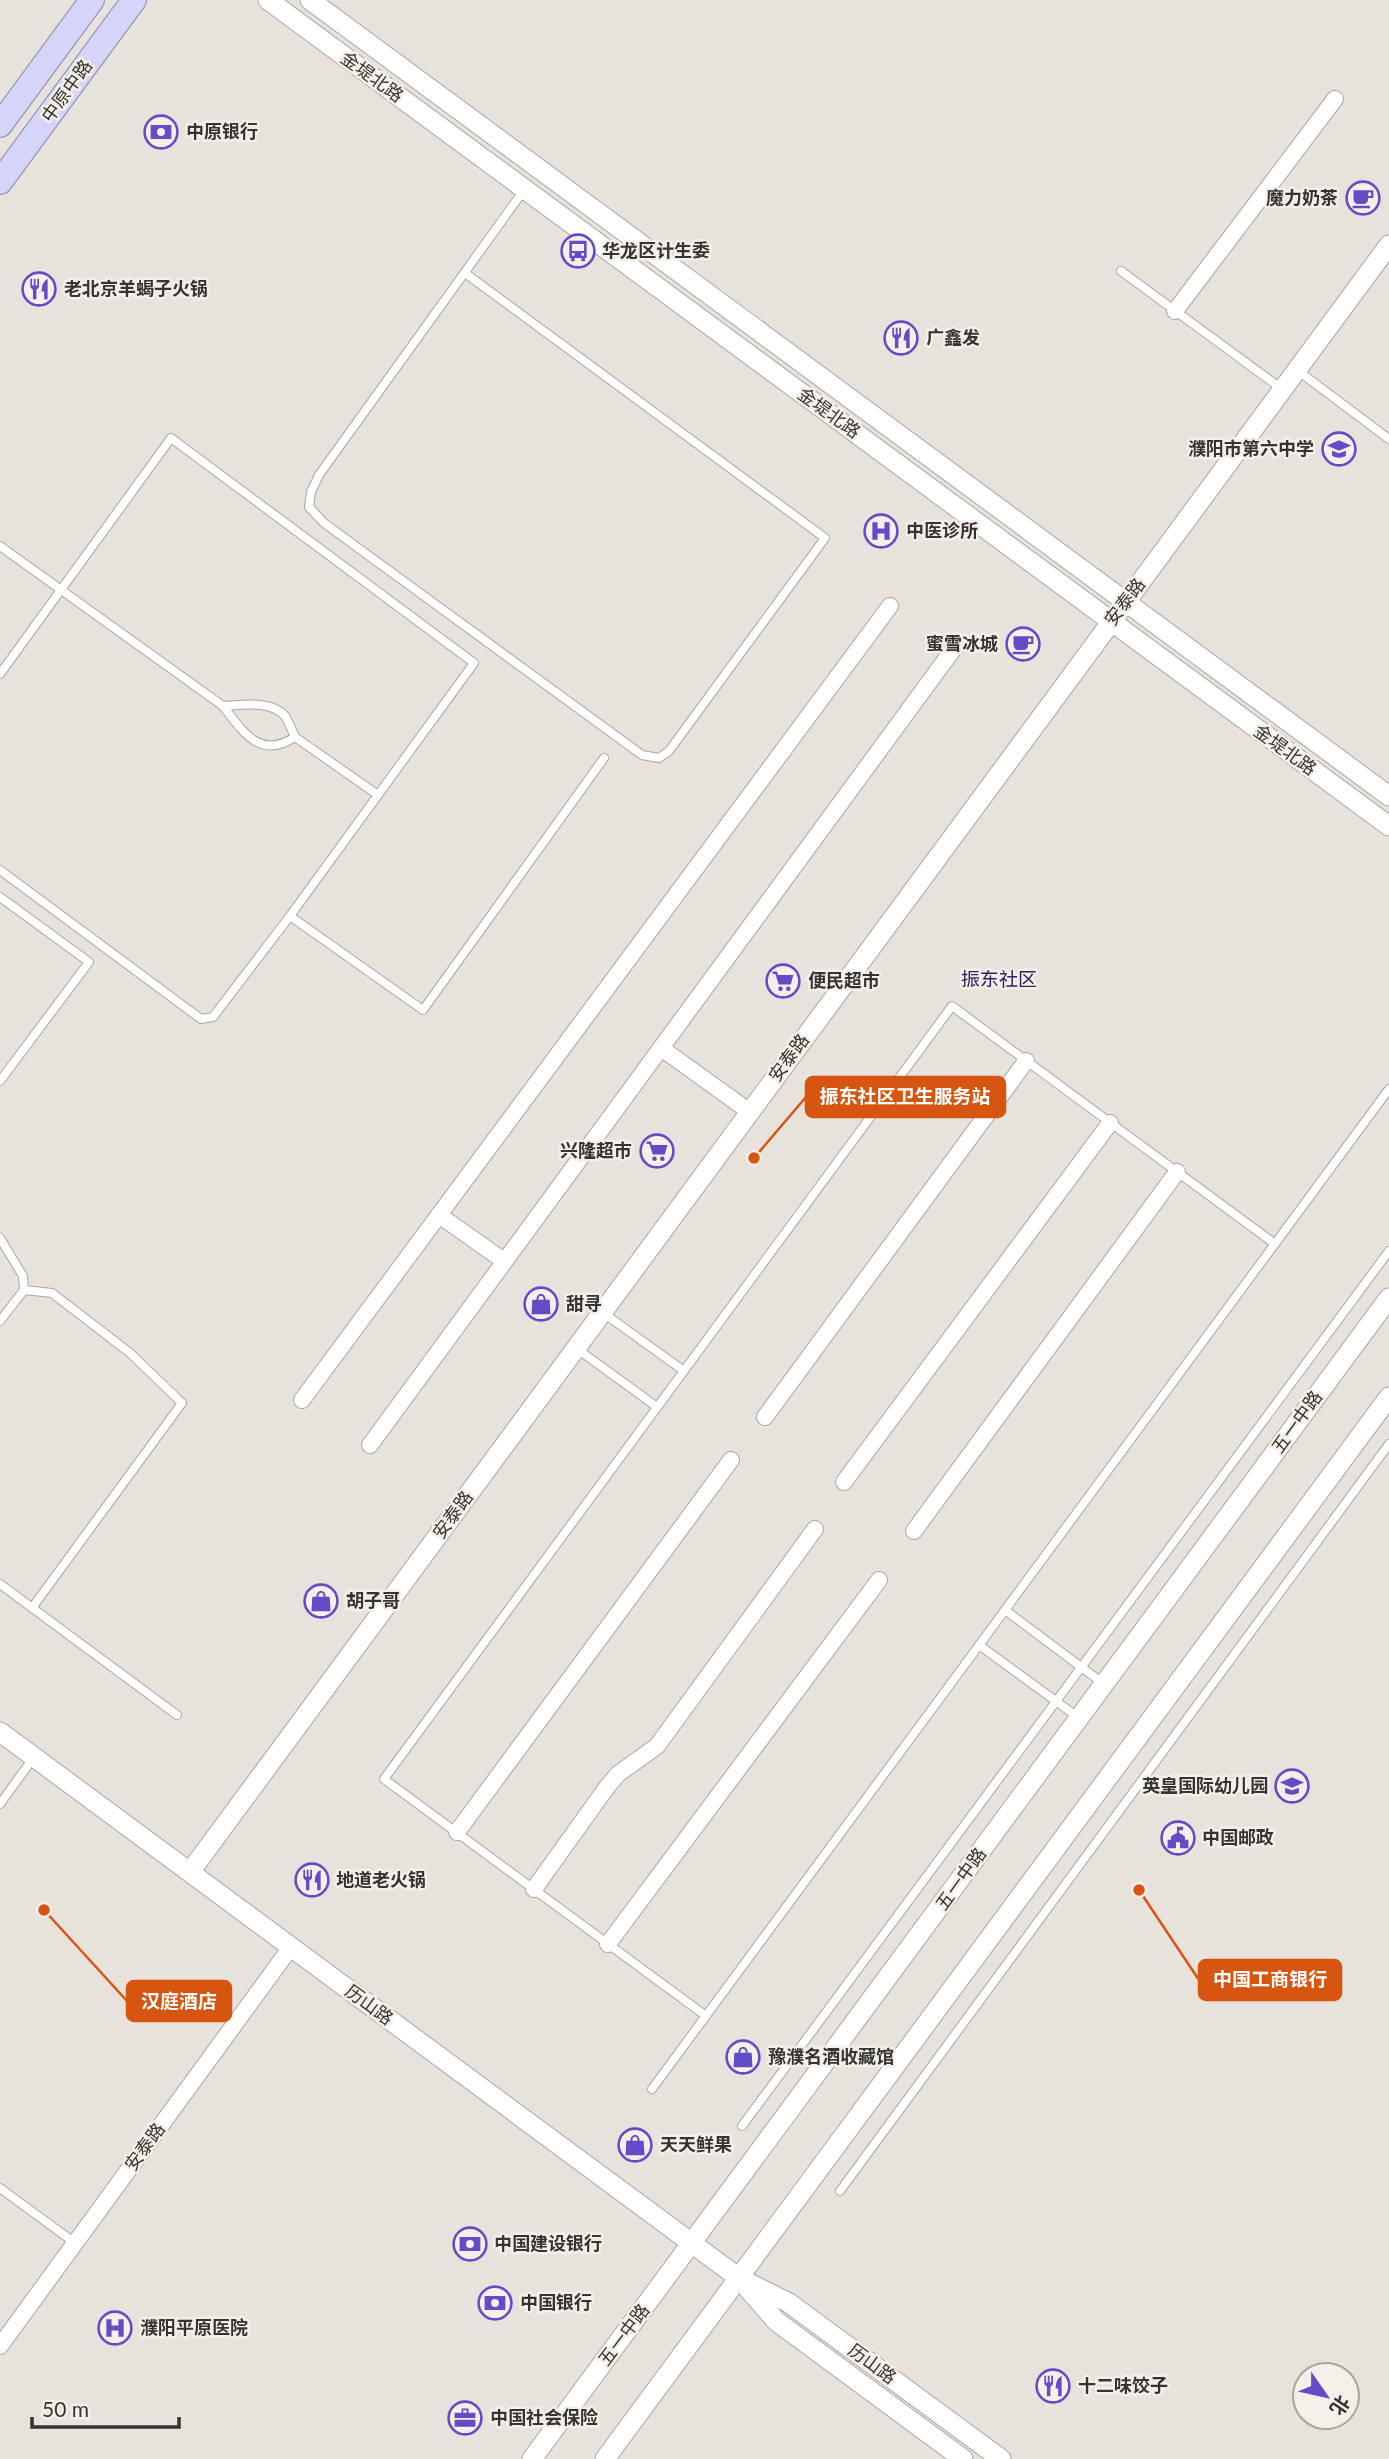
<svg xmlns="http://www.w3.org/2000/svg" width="1389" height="2459" viewBox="0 0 1389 2459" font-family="Lato,'Noto Sans SC',sans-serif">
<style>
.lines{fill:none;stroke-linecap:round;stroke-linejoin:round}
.service-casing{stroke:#aaa6a0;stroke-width:10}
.minor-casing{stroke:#aaa6a0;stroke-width:18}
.tertiary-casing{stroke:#aaa6a0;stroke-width:21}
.primary-casing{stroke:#8b89b1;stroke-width:26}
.service{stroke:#fff;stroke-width:8}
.minor{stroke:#fff;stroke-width:16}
.tertiary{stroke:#fff;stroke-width:19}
.primary{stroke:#d5d4f9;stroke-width:24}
.labels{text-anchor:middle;stroke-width:5;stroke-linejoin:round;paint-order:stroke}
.street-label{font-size:18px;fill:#363432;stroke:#f4efe8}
.poi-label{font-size:18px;font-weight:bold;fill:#363432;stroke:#f4efe8;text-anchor:start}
.neighbourhood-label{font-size:19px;fill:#2d245e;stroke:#f4efe8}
.leader{fill:none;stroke:#d65510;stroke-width:2.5}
.callout-dot{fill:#d65510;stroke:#f4efe8;stroke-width:2.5}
.callout{fill:#d65510;stroke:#d65510;stroke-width:2.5}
.callout-label{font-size:19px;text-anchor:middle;font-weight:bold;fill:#fff}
</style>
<rect width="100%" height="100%" fill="#e7e2db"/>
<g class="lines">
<defs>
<g id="service">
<path d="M1121,271L1282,389"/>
<path d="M465,273L825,538L669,751L659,758L642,755L324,523L309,507L311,492L319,475L524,190"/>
<path d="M1297,370L1389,439"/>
<path d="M0,546L223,706C243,732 260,760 295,737L378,795"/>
<path d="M0,674L171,438L474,663L290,916L423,1010L604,758"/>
<path d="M223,706C242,705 271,700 285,716C289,722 292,731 295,737"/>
<path d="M0,870L201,1019L213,1017L290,916"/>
<path d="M0,897L89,962L0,1081"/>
<path d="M0,1238L23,1276L24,1290L0,1321"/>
<path d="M24,1290L52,1293L130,1353L182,1403L32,1608"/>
<path d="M602,1312L684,1371"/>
<path d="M576,1348L657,1407"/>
<path d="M0,1584L177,1715"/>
<path d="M1005,1610L1104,1684"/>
<path d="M979,1645L1079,1718"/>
<path d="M0,1804L34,1757"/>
<path d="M706,2016L384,1779L952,1006L1275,1244"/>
<path d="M652,2089L1389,1089"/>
<path d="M742,2126L1389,1251"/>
<path d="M0,2188L75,2243"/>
<path d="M840,2191L1389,1444"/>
</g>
<g id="minor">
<path d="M1175,311L1335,99"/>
<path d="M661,1048L750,1112"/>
<path d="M439,1215L504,1261"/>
<path d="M302,1400L890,606"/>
<path d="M765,1417L1026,1061"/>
<path d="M370,1445L952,651"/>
<path d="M844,1482L1110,1123"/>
<path d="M914,1531L1177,1172"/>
<path d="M457,1832L731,1460"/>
<path d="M534,1889L607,1787L618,1774L657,1746L815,1529"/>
<path d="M608,1944L879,1580"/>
<path d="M0,2346L291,1947"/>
</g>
<g id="tertiary">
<path d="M268,0L1389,826"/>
<path d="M310,0L1389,796"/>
<path d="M0,1732L739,2278L789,2303L1001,2459"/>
<path d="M190,1872L1389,245"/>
<path d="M744,2284L776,2321L963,2459"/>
<path d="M532,2459L1389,1298"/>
<path d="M605,2459L1389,1397"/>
</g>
<g id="primary">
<path d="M0,125L92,0"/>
<path d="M0,182L134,0"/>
</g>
</defs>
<!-- service casing -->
<use href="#service" class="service-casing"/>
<!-- minor casing -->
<use href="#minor" class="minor-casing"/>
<!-- tertiary casing -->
<use href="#tertiary" class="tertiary-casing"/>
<!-- primary casing -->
<use href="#primary" class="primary-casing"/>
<!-- service -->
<use href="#service" class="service"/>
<!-- minor -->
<use href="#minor" class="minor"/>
<!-- tertiary -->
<use href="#tertiary" class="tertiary"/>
<!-- primary -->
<use href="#primary" class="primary"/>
</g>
<!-- icons -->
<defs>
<symbol id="bank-ring" viewBox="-11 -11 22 22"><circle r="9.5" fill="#f4efe8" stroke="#624dc6" stroke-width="1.5"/><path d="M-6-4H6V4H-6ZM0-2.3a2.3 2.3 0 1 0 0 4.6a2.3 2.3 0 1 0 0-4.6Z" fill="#624dc6"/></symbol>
<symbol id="cafe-ring" viewBox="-11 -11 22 22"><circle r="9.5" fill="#f4efe8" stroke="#624dc6" stroke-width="1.5"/><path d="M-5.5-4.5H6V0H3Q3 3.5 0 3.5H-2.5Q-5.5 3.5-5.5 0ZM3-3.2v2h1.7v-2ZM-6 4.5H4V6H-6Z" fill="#624dc6"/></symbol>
<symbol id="bus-ring" viewBox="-11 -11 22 22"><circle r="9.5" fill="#f4efe8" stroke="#624dc6" stroke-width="1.5"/><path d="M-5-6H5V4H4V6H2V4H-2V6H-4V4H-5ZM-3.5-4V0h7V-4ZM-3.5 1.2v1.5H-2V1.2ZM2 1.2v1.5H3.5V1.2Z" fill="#624dc6"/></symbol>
<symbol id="restaurant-ring" viewBox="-11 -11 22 22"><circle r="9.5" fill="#f4efe8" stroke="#624dc6" stroke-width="1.5"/><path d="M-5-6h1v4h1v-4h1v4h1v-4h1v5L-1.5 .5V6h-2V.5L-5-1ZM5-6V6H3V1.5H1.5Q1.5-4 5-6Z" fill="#624dc6"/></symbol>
<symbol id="school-ring" viewBox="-11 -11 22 22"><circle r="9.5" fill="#f4efe8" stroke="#624dc6" stroke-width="1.5"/><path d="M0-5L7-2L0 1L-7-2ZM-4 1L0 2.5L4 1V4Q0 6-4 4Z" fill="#624dc6"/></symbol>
<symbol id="hospital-ring" viewBox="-11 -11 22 22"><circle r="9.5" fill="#f4efe8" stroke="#624dc6" stroke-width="1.5"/><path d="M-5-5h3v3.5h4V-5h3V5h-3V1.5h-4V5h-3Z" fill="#624dc6"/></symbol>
<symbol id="supermarket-ring" viewBox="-11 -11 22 22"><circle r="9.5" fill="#f4efe8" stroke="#624dc6" stroke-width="1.5"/><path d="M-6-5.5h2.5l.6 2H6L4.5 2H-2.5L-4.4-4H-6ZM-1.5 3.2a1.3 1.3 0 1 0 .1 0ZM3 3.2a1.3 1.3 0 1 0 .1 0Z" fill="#624dc6"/></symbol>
<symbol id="shop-ring" viewBox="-11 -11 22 22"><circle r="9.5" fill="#f4efe8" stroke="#624dc6" stroke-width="1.5"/><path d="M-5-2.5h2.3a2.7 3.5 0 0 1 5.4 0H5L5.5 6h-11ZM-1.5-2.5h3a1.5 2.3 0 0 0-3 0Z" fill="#624dc6"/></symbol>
<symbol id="civic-ring" viewBox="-11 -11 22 22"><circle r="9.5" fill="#f4efe8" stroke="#624dc6" stroke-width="1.5"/><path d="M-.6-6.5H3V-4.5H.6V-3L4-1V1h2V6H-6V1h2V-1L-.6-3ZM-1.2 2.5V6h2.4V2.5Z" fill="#624dc6"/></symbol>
<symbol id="office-ring" viewBox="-11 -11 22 22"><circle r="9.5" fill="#f4efe8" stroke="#624dc6" stroke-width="1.5"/><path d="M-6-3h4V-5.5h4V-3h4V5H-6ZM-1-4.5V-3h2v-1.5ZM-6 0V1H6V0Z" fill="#624dc6"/></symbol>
</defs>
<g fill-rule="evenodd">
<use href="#bank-ring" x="142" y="113" width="38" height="38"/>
<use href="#cafe-ring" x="1344" y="179" width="38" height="38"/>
<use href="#bus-ring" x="559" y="232" width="38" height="38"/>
<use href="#restaurant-ring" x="20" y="270" width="38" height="38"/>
<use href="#restaurant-ring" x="882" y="319" width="38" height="38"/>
<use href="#school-ring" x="1320" y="430" width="38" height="38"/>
<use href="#hospital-ring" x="862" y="512" width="38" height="38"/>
<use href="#cafe-ring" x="1004" y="625" width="38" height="38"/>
<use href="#supermarket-ring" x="764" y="962" width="38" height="38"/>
<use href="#supermarket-ring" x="638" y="1132" width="38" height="38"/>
<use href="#shop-ring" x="522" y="1285" width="38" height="38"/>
<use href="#shop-ring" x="302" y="1582" width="38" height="38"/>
<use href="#school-ring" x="1273" y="1767" width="38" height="38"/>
<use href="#civic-ring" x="1159" y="1819" width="38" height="38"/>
<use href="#restaurant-ring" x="293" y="1861" width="38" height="38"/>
<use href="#shop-ring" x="724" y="2038" width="38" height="38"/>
<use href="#shop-ring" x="616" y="2126" width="38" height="38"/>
<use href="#bank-ring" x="451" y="2225" width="38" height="38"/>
<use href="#bank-ring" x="476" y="2284" width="38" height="38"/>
<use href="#hospital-ring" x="96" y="2309" width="38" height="38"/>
<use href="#restaurant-ring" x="1034" y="2367" width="38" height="38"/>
<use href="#office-ring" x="446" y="2399" width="38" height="38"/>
</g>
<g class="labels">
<!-- street labels -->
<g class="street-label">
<text transform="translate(372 77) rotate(36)" y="6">金堤北路</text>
<text transform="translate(67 91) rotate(-54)" y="6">中原中路</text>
<text transform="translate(829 413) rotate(36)" y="6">金堤北路</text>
<text transform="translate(1125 602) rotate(-53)" y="6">安泰路</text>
<text transform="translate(1285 750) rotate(36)" y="6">金堤北路</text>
<text transform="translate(789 1058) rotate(-54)" y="6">安泰路</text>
<text transform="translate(1297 1422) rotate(-54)" y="6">五一中路</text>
<text transform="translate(453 1515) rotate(-54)" y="6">安泰路</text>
<text transform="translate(961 1879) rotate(-54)" y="6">五一中路</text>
<text transform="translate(369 2005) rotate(36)" y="6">历山路</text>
<text transform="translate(145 2147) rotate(-54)" y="6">安泰路</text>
<text transform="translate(624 2335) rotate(-53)" y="6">五一中路</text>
<text transform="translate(872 2364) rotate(36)" y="6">历山路</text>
</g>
<!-- poi labels -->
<g class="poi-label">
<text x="186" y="138">中原银行</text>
<text x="1338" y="204" text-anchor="end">魔力奶茶</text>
<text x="602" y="257">华龙区计生委</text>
<text x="64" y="295">老北京羊蝎子火锅</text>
<text x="926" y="344">广鑫发</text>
<text x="1314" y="455" text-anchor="end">濮阳市第六中学</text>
<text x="906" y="537">中医诊所</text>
<text x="998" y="650" text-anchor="end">蜜雪冰城</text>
<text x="808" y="987">便民超市</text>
<text x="632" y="1157" text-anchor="end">兴隆超市</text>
<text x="566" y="1310">甜寻</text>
<text x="346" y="1607">胡子哥</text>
<text x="1268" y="1792" text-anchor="end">英皇国际幼儿园</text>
<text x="1202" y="1844">中国邮政</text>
<text x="336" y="1886">地道老火锅</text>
<text x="768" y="2063">豫濮名酒收藏馆</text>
<text x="660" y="2151">天天鲜果</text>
<text x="494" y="2250">中国建设银行</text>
<text x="520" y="2309">中国银行</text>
<text x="140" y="2334">濮阳平原医院</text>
<text x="1078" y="2392">十二味饺子</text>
<text x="490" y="2424">中国社会保险</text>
</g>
<!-- neighbourhood labels -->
<g class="neighbourhood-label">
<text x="999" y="986">振东社区</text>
</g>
</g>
<!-- callouts -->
<path class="leader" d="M754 1158L806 1097M1139 1890L1199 1980M44 1910L127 2001"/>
<g class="callout-dot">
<circle cx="754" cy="1158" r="7"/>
<circle cx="1139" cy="1890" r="7"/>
<circle cx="44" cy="1910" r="7"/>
</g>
<g class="callout">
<rect x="806" y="1077" width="199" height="40" rx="7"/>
<rect x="1199" y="1960" width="142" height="40" rx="7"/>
<rect x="127" y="1981" width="104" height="40" rx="7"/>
</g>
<g class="callout-label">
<text x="905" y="1103">振东社区卫生服务站</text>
<text x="1270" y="1986">中国工商银行</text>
<text x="179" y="2008">汉庭酒店</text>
</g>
<!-- north arrow -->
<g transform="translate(1326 2396) rotate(124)"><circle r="33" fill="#f4efe8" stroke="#a8a49f" stroke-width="2"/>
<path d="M0-5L12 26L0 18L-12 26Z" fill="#624dc6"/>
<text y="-10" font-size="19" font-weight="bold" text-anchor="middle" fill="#363432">北</text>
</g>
<!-- scale -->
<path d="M32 2417v10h147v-10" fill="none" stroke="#363432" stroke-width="3.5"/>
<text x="42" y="2417" font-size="21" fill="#363432" stroke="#f4efe8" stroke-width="5" paint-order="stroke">50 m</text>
</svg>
